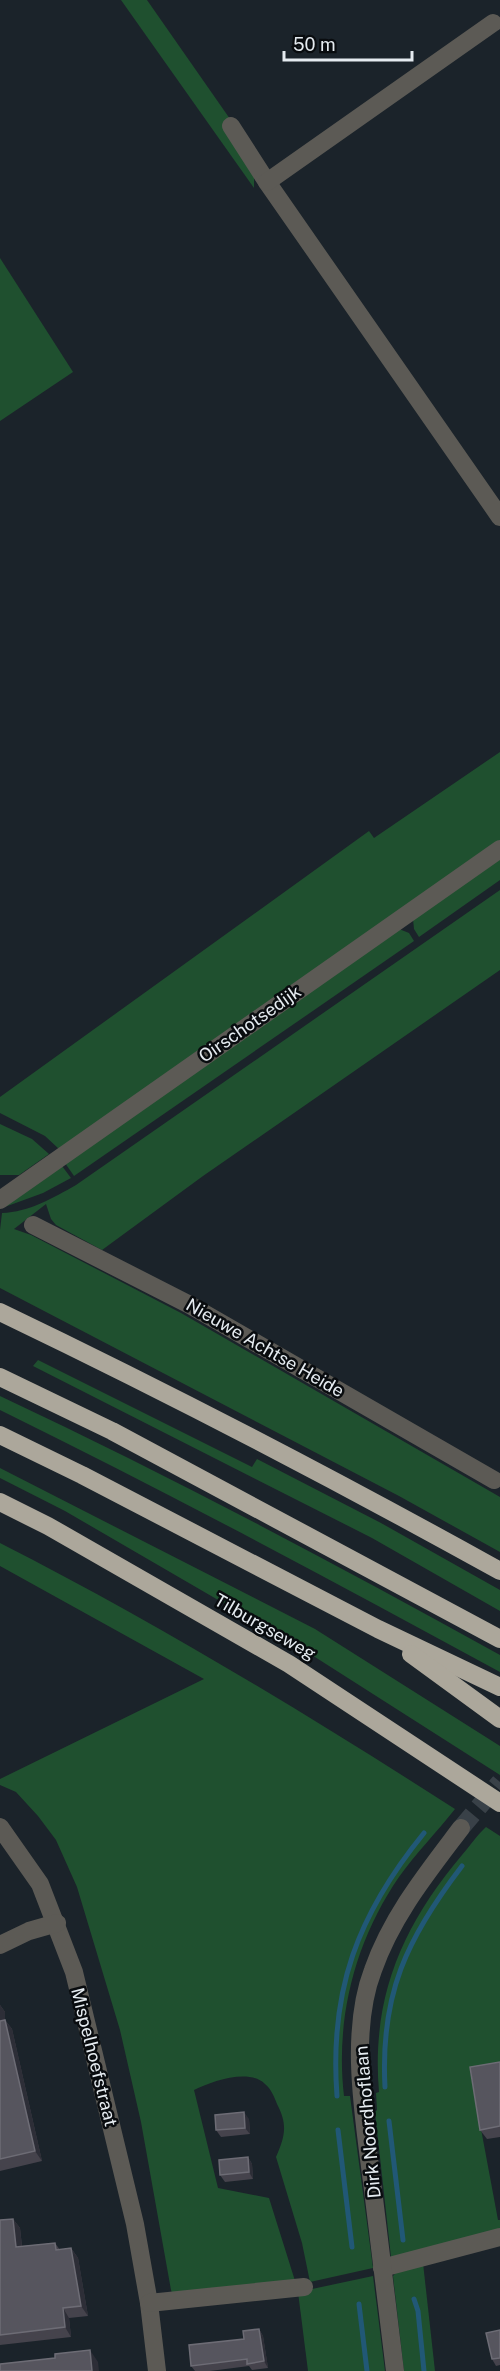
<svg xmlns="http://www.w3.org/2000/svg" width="500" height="2371" viewBox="0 0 500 2371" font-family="'Public Sans',sans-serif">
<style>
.green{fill:#1f502f}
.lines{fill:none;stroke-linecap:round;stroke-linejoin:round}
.stream{stroke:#215876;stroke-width:5}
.minor-tunnel{stroke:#394148;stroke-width:18;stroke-dasharray:18 9;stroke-linecap:butt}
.minor{stroke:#5c5a55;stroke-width:18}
.highway{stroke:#aca79b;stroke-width:18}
.wall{fill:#45434c}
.shaded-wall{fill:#2d2e37}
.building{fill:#56555e;stroke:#6d6c75;stroke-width:1.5}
.labels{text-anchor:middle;stroke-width:5;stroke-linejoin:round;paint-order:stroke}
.street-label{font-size:18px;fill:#e5ebf0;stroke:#090c0f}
</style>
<rect width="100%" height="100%" fill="#1b232a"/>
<!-- green -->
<g class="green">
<path d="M121,0H147L244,139L254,165V188Z"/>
<path d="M0,258L73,372L0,421Z"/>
<path d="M500,752V841L59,1149L45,1136L0,1113V1097L369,831L374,838Z"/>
<path d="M500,859V880L419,937L414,929L413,919Z"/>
<path d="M500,890V970L203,1176L102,1250L56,1225L51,1219L46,1204L14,1229L31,1235L181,1313L500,1497V1552L399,1496L0,1288V1230L2,1213C29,1212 53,1198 76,1185Z"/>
<path d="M399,929L409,933L414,941L74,1176L65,1163Z"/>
<path d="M0,1124L32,1139L49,1154L19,1175H0Z"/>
<path d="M62,1166L71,1178L43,1193L2,1208Z"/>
<path d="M38,1360L252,1467L257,1459L381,1523L500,1590V1611L372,1538L33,1366Z"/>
<path d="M0,1396C170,1476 336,1564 500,1655V1672C335,1582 169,1493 0,1410Z"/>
<path d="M0,1468L315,1629L500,1746V1775L304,1650L65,1511L0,1478Z"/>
<path d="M0,1543C157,1623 307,1714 455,1809C437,1832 416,1853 399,1877C355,1941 335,2019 344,2096H350L373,2268L310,2282L302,2243L276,2157C285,2136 288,2125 277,2104C274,2096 271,2089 265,2084C249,2068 212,2081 194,2090L195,2094L218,2188L269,2198L296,2284L172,2293L171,2290L141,2122L120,2030L77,1887L56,1840L38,1816L16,1792L0,1785V1779L204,1679L0,1566Z"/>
<path d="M486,1827L500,1836V2067L470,2070L498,2220H500V2233L391,2257L375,2112L377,2110L376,2093L379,2092C371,1998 402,1926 462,1855C470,1846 477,1835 486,1827Z"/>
<path d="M423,2263L435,2371H404L393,2276L399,2269Z"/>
<path d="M373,2276L385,2371H308L298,2292Z"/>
</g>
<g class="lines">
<!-- stream -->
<g class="stream">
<path d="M385,2087C380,1994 407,1938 462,1866"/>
<path d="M337,2096C329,1990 358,1914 424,1833"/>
<path d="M389,2121L403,2240"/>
<path d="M338,2130L352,2247"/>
<path d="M414,2299L418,2311L424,2371"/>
<path d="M359,2304L367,2371"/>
</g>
<!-- minor-tunnel -->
<path class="minor-tunnel" d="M461,1828L500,1782"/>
<!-- minor -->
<g class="minor">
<path d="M231,126L267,182L500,517"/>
<path d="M267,182L493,23"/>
<path d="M0,1200L500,849"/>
<path d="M33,1225L188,1304L494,1480"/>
<path d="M0,1827L40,1884L74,1972L135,2224L149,2303L157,2371"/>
<path d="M0,1945L29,1931L57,1923"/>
<path d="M382,2268L500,2237"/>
<path d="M149,2303L304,2287"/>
<path d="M395,2371C388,2311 380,2251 373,2190C365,2123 348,2035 373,1970C392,1916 427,1873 461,1828"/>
</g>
<!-- highway -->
<g class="highway">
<path d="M0,1312C169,1393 336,1480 500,1571"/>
<path d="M0,1377L112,1431L500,1639"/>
<path d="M0,1435L82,1475L378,1629L500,1687"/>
<path d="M0,1502L48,1526L289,1664L500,1803"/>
<path d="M411,1654L500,1719"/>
</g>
</g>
<!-- wall -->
<g class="wall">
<path d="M0,2005L5,2012V2020L12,2029L42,2161L0,2171Z"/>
<path d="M500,2062V2137L487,2139L480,2130Z"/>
<path d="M249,2119L250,2134L221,2137L216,2130Z"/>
<path d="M248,2157L252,2164L253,2179L225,2182L220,2175Z"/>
<path d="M13,2219L20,2228L22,2246L55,2243L60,2250L71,2248L78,2258L88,2316L69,2318L71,2337L0,2345V2220Z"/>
<path d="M259,2329L263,2336L268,2368L252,2370L249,2366L210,2371H195L191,2366L244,2339Z"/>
<path d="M500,2330V2365L496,2366L492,2359Z"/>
</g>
<!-- shaded-wall -->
<g class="shaded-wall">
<path d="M0,2005L5,2012V2020L12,2029L42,2161L35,2151L0,2023Z"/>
<path d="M244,2112L249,2119L250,2134L245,2128Z"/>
<path d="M248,2157L252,2164L253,2179L249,2172Z"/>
<path d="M13,2219L20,2228L23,2257L16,2247Z"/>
<path d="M71,2248L78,2258L88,2316L81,2306Z"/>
<path d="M63,2308L69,2318L71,2337L65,2327Z"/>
<path d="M259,2329L263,2336L268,2368L264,2361Z"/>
<path d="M90,2350L98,2362L99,2371H92Z"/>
</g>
<!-- building -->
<g class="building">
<path d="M5,2020L35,2151L0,2159V2021Z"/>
<path d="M500,2062V2126L480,2130L470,2067Z"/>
<path d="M244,2112L245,2128L216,2130L215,2115Z"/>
<path d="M248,2157L249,2172L220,2175L219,2160Z"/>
<path d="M13,2219L16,2247L55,2243L56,2250L71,2248L81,2306L63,2308L65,2327L0,2335V2220Z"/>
<path d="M259,2329L264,2361L247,2364V2359L191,2366L189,2345L244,2339L243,2331Z"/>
<path d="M500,2330V2358L492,2359L486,2333Z"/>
<path d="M90,2350L92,2371H0V2364L55,2358V2354Z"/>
</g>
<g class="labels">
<!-- street labels -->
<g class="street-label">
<text transform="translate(250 1024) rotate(-35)" y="6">Oirschotsedijk</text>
<text transform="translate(265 1348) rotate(30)" y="6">Nieuwe Achtse Heide</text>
<text transform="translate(265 1627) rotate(30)" y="6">Tilburgseweg</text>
<text transform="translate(94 2057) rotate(76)" y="6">Mispelhoefstraat</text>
<text transform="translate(368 2122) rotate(-95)" y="6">Dirk Noordhoflaan</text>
</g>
</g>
<!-- scale -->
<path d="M284 51v9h128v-9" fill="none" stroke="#e5ebf0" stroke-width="3"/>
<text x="293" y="51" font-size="18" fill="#e5ebf0" stroke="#090c0f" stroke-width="4.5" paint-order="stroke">50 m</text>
</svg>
